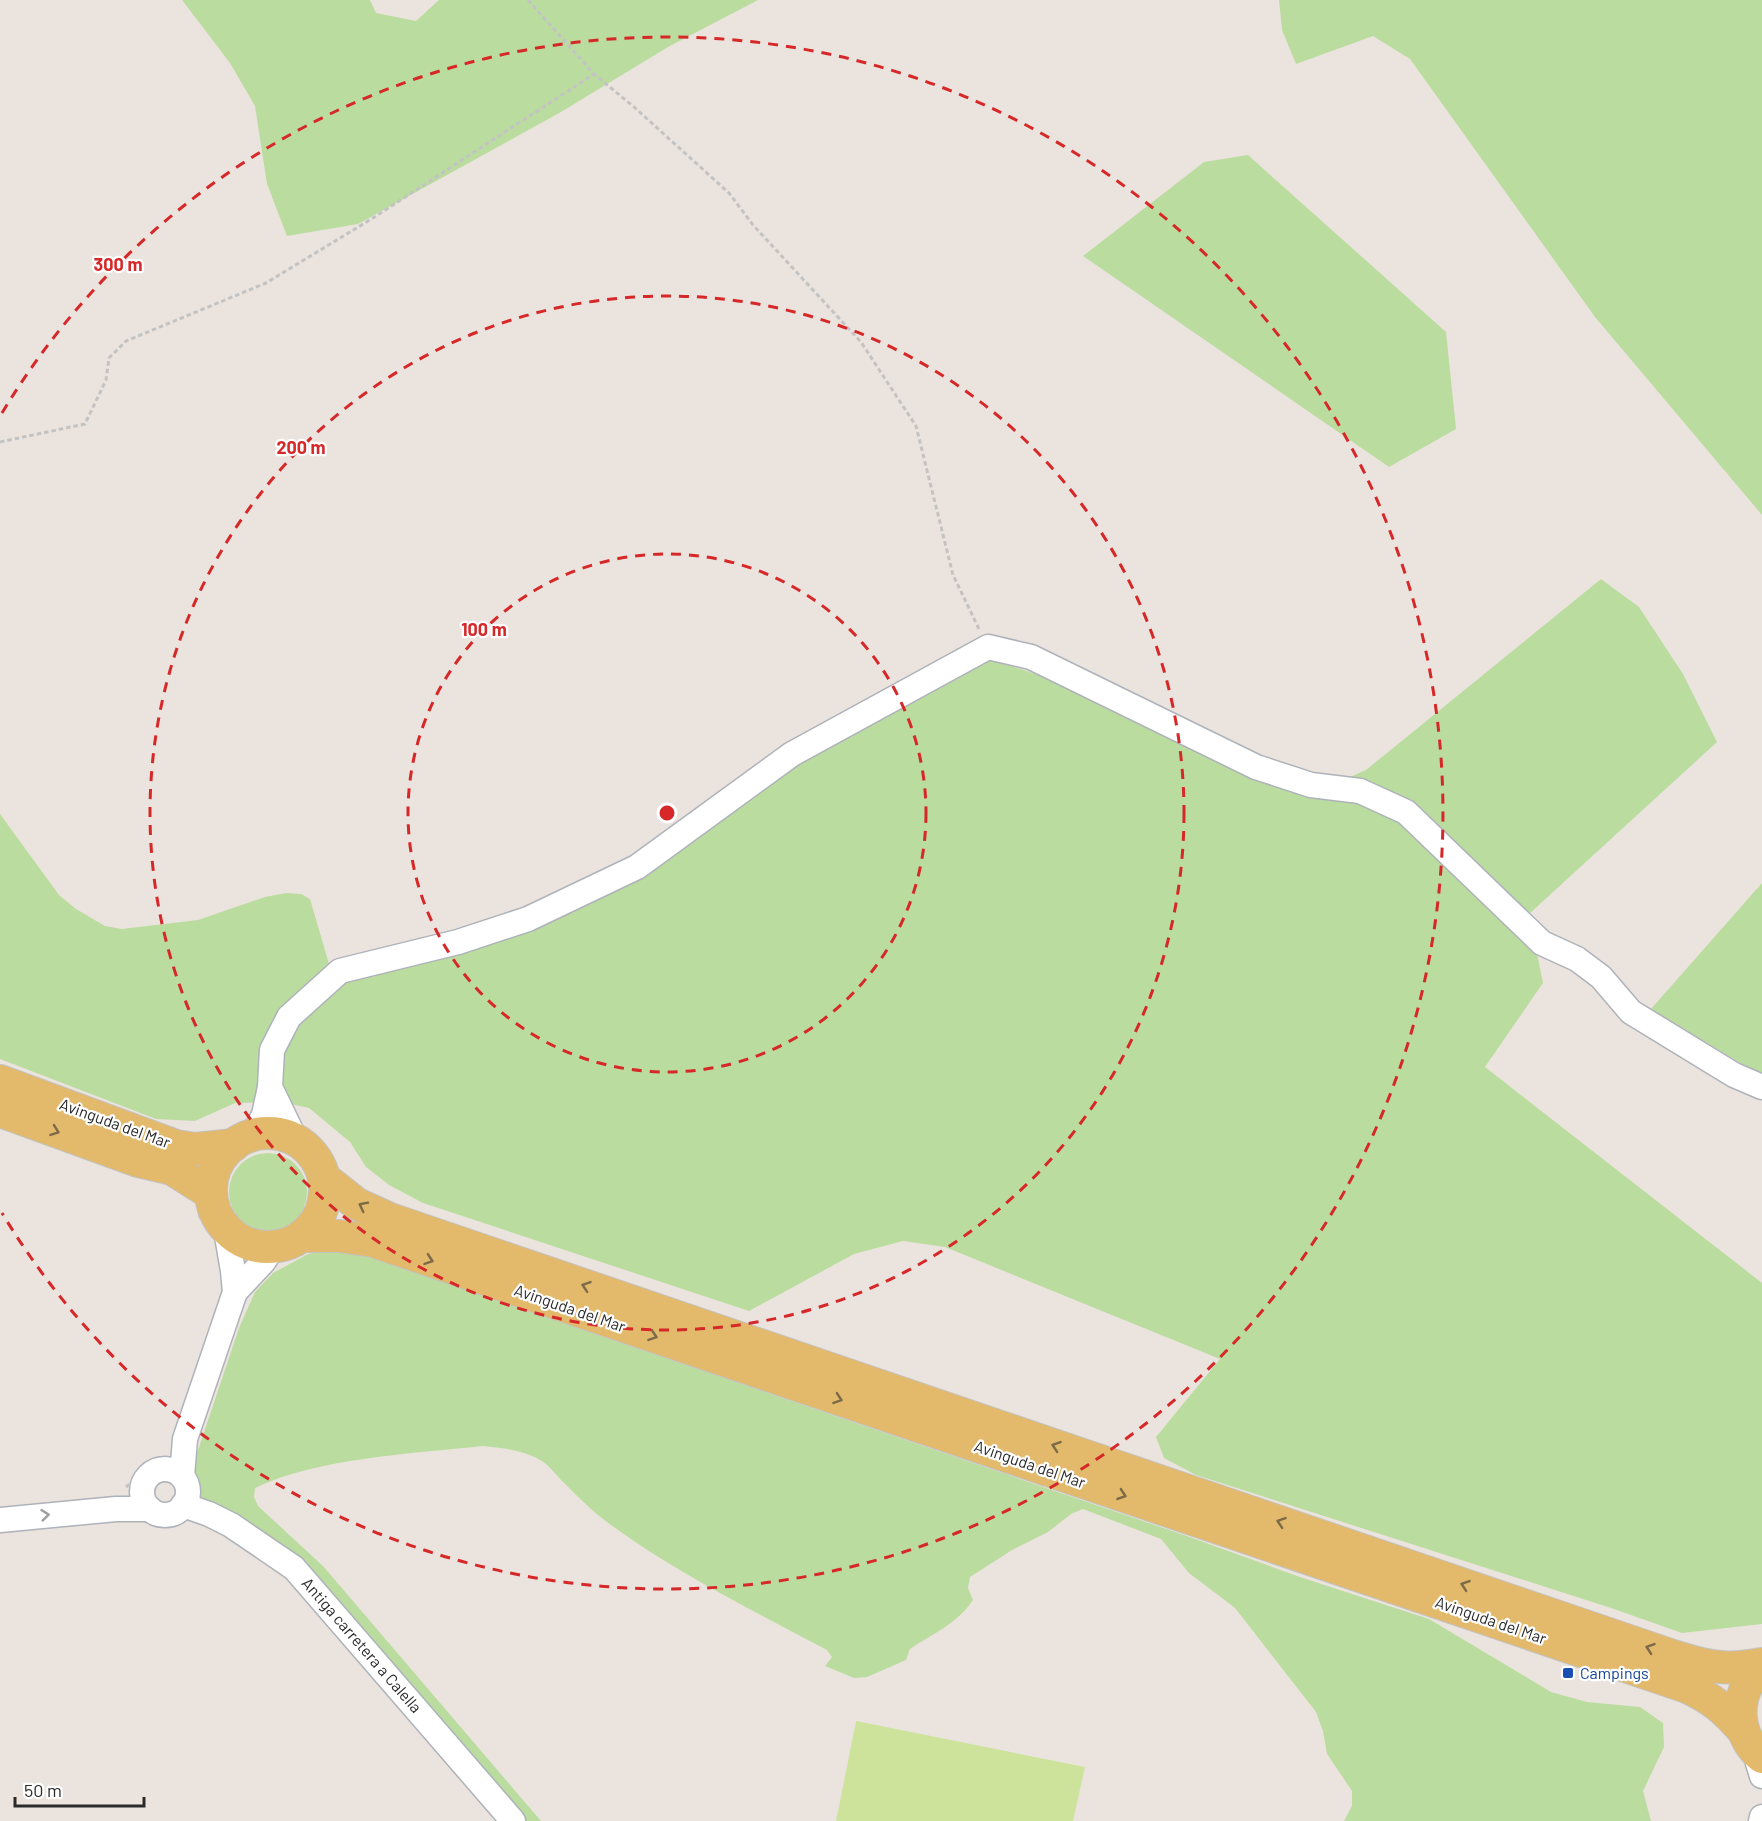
<svg xmlns="http://www.w3.org/2000/svg" width="1762" height="1821" viewBox="0 0 1762 1821" font-family="Barlow,sans-serif">
<style>
.green{fill:#bbdc9f}
.pitch{fill:#cde39c}
.lines{fill:none;stroke-linecap:round;stroke-linejoin:round}
.minor-casing{stroke:#aeb2ba;stroke-width:27}
.major-casing{stroke:#c3c3c3;stroke-width:34}
.path{stroke:#c3c3c3;stroke-width:3;stroke-dasharray:4.5 3;stroke-linecap:butt}
.minor{stroke:#fff;stroke-width:24}
.major{stroke:#e3b96b;stroke-width:32}
.oneway{stroke:#7d6a47}
.oneway2{stroke:#9f9f9f}
.ring{fill:none;stroke:#d62828;stroke-width:3;stroke-dasharray:10 8}
.transit-dot{fill:#1a4fb4;stroke:#fff;stroke-width:2}
.labels{text-anchor:middle;stroke-width:4.5;stroke-linejoin:round;paint-order:stroke}
.street-label{font-size:16px;fill:#2a2a2a;stroke:#fff}
.transit-label{font-size:16px;fill:#164399;stroke:#fff;text-anchor:start}
.centre{fill:#d62828;stroke:#fff;stroke-width:3}
.ring-label{font-size:18px;text-anchor:middle;font-weight:bold;fill:#d62828;stroke:#fff;stroke-width:4.5;stroke-linejoin:round;paint-order:stroke}
</style>
<rect width="100%" height="100%" fill="#ebe4de"/>
<!-- green -->
<g class="green">
<path d="M182,0H370L376,13L416,21L439,0H758L668,47L561,112L358,224L287,236L267,184L255,106L230,63Z"/>
<path d="M1279,0H1762V515L1595,317L1410,59L1373,36L1296,64L1282,30Z"/>
<path d="M1248,155L1446,332L1456,429L1389,467L1083,256L1204,162Z"/>
<path d="M1601,579L1639,607L1683,674L1717,742L1529,914L1543,983L1485,1067L1762,1283V1624L1682,1633L1611,1608L1196,1475L1164,1458L1156,1437L1220,1359L945,1247L903,1241L854,1254L749,1311L423,1203L389,1185L366,1167L350,1142L309,1108L282,1102L235,1103L195,1121L156,1119L0,1059V814L59,895L76,909L105,926L122,929L198,920L265,897L286,893L301,894L310,899L329,964L476,931L624,869L849,724L958,648L1080,689L1309,795L1366,770Z"/>
<path d="M1762,883V1076L1651,1009Z"/>
<circle cx="268" cy="1192" r="39"/>
<path d="M329,1249L358,1253L1184,1535L1300,1577L1429,1619L1551,1692L1587,1702L1640,1707L1663,1723L1664,1747L1643,1791L1651,1821H1344L1352,1806V1791L1327,1754L1323,1731L1316,1712L1235,1608L1189,1573L1161,1539L1083,1509L1071,1514L1048,1532L1012,1550L970,1577L968,1588L973,1600C957,1624 932,1634 910,1649L906,1660L867,1677L854,1678L825,1666L832,1657L827,1650C754,1611 678,1574 611,1525C593,1512 578,1497 563,1482C556,1475 549,1465 540,1460C524,1450 502,1448 483,1446C411,1454 321,1457 255,1488L254,1497L258,1506L323,1566L541,1821H521L317,1580L204,1505L192,1487L189,1477L239,1328L255,1292L273,1273L308,1254Z"/>
</g>
<!-- pitch -->
<path class="pitch" d="M856,1721L1085,1767L1073,1821H836Z"/>
<g class="lines">
<defs>
<g id="minor">
<path d="M270,1087L296,1141"/>
<path d="M253,1135L264,1115L270,1087L272,1050L289,1017L340,971L458,942L528,919L637,867L792,754L988,647L1031,657L1256,767L1311,785L1360,791L1406,812L1542,943L1577,959L1601,977L1631,1012L1734,1075L1762,1087"/>
<path d="M235,1292L263,1262L273,1247"/>
<circle cx="165" cy="1492" r="23"/>
<path d="M182,1476L185,1439L235,1292L233,1271L226,1230"/>
<path d="M183,1505L209,1514L231,1525L294,1568L513,1821"/>
<path d="M0,1520L116,1509H150"/>
<path d="M1754,1750L1762,1776"/>
<path d="M1761,1821L1762,1817"/>
</g>
<g id="major">
<path d="M0,1081L176,1146L195,1149L234,1145"/>
<path d="M0,1111L138,1161L172,1169L210,1193"/>
<circle cx="268" cy="1190" r="57"/>
<path d="M324,1178L357,1204L390,1219L1673,1656C1708,1667 1726,1671 1762,1664"/>
<path d="M302,1236H339L373,1241L1687,1687C1713,1699 1724,1709 1743,1730"/>
<path d="M1762,1667C1734,1691 1733,1733 1762,1757"/>
</g>
</defs>
<!-- minor casing -->
<use href="#minor" class="minor-casing"/>
<!-- major casing -->
<use href="#major" class="major-casing"/>
<!-- path -->
<g class="path">
<path d="M528,0L594,74L634,107L729,193L753,225L861,342L916,426L953,575L979,629"/>
<path d="M0,442L85,424L106,380L109,358L126,341L266,283L373,218L594,74"/>
<path d="M199,1215L206,1227"/>
<path d="M126,1487L145,1471L163,1465"/>
</g>
<!-- minor -->
<use href="#minor" class="minor"/>
<!-- major -->
<use href="#major" class="major"/>
</g>
<!-- one-way arrows -->
<defs><path id="oneway-chevron" d="M-2-3.5L2.5 0L-2 3.5" fill="none" stroke-width="1.6" stroke-linecap="round" stroke-linejoin="round" transform="scale(1.5)"/></defs>
<g class="oneway">
<use href="#oneway-chevron" transform="translate(55 1131) rotate(20)"/>
<use href="#oneway-chevron" transform="translate(363 1206) rotate(-153)"/>
<use href="#oneway-chevron" transform="translate(429 1260) rotate(19)"/>
<use href="#oneway-chevron" transform="translate(586 1286) rotate(-161)"/>
<use href="#oneway-chevron" transform="translate(653 1336) rotate(19)"/>
<use href="#oneway-chevron" transform="translate(838 1399) rotate(19)"/>
<use href="#oneway-chevron" transform="translate(1056 1446) rotate(-161)"/>
<use href="#oneway-chevron" transform="translate(1122 1495) rotate(19)"/>
<use href="#oneway-chevron" transform="translate(1281 1522) rotate(-161)"/>
<use href="#oneway-chevron" transform="translate(1465 1585) rotate(-161)"/>
<use href="#oneway-chevron" transform="translate(1650 1648) rotate(-161)"/>
</g>
<use class="oneway2" href="#oneway-chevron" transform="translate(45 1515) rotate(-6)"/>
<!-- distance rings -->
<g class="ring">
<circle cx="667" cy="813" r="259"/>
<circle cx="667" cy="813" r="517"/>
<path d="M2 413A776 776 0 1 1 2 1213"/>
</g>
<!-- markers -->
<rect class="transit-dot" x="1562" y="1667" width="12" height="12" rx="3"/>
<g class="labels">
<!-- street labels -->
<g class="street-label">
<text transform="translate(115 1123) rotate(20)" y="6">Avinguda del Mar</text>
<text transform="translate(570 1308) rotate(19)" y="6">Avinguda del Mar</text>
<text transform="translate(1030 1464) rotate(19)" y="6">Avinguda del Mar</text>
<text transform="translate(1491 1620) rotate(19)" y="6">Avinguda del Mar</text>
<text transform="translate(362 1645) rotate(49)" y="6">Antiga carretera a Calella</text>
</g>
<!-- transit labels -->
<g class="transit-label">
<text x="1580" y="1679">Campings</text>
</g>
</g>
<circle cx="667" cy="813" r="9" class="centre"/>
<g class="ring-label">
<text x="118" y="271">300 m</text>
<text x="301" y="454">200 m</text>
<text x="484" y="636">100 m</text>
</g>
<!-- scale -->
<path d="M15 1797v9h129v-9" fill="none" stroke="#2a2a2a" stroke-width="3"/>
<text x="24" y="1797" font-size="18" fill="#2a2a2a" stroke="#ffffff" stroke-width="4.5" paint-order="stroke">50 m</text>
</svg>
